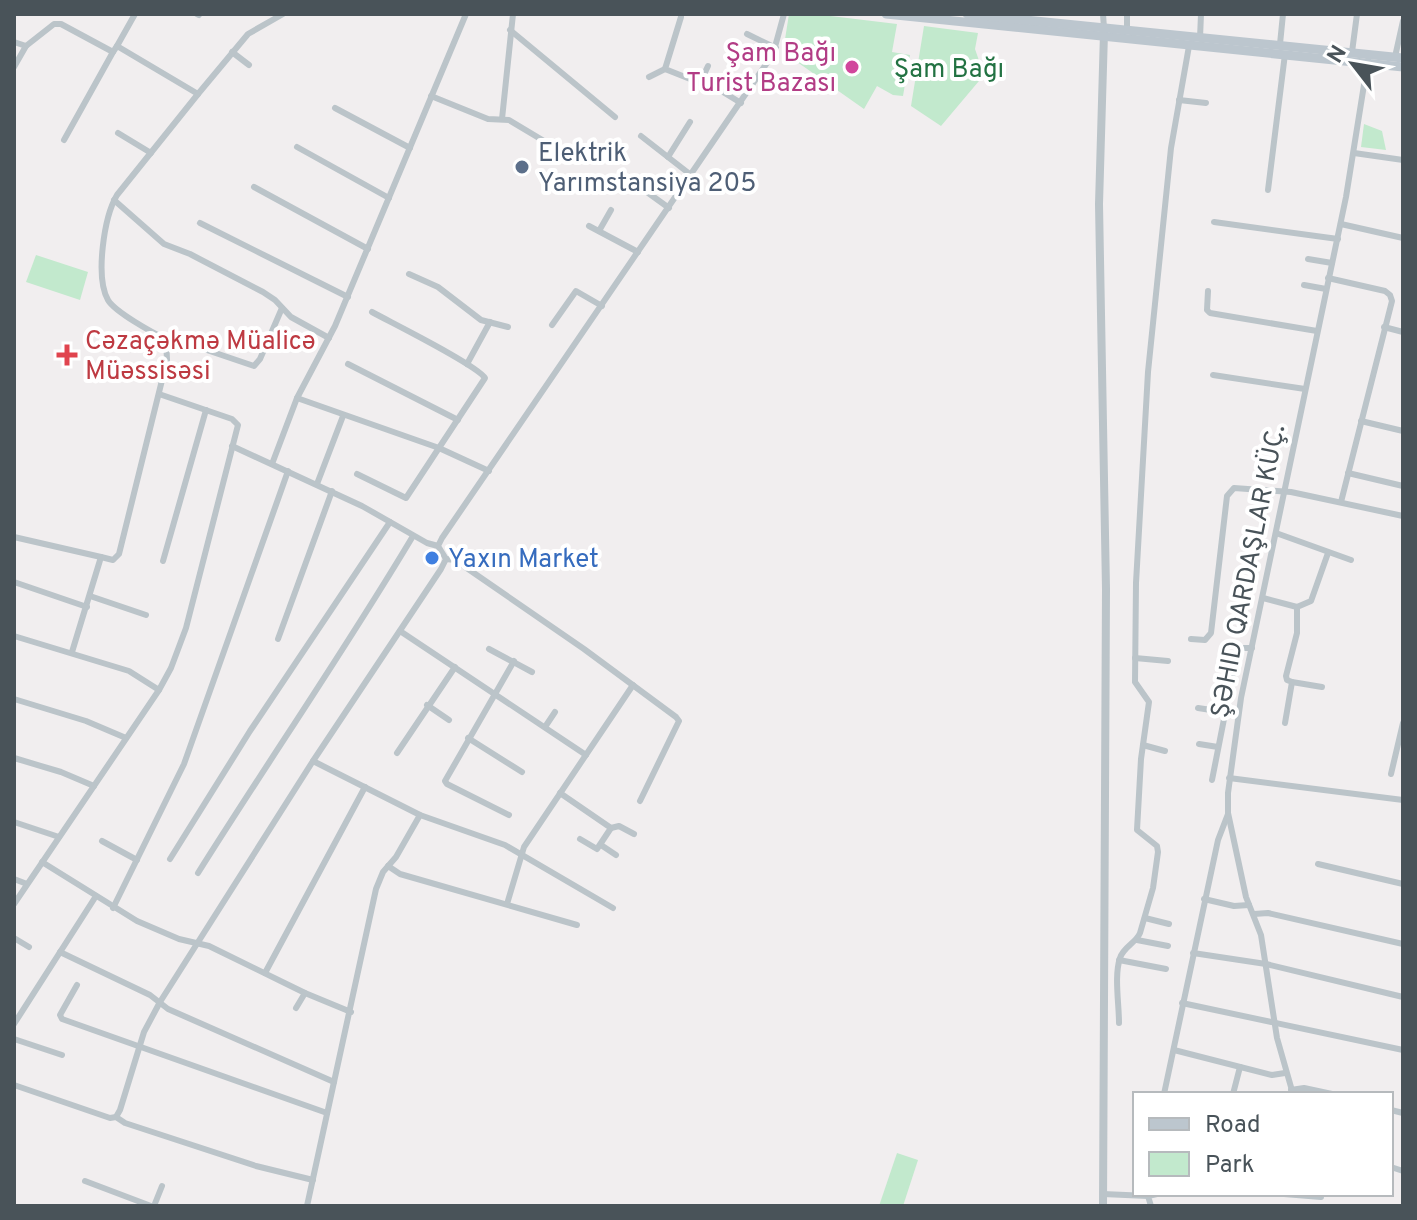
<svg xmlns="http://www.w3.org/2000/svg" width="1417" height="1220" viewBox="0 0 1417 1220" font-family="Overpass,sans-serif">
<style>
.green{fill:#c2e9cd}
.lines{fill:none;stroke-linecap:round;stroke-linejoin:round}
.minor{stroke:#bbc4c9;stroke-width:6}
.tertiary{stroke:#bbc4c9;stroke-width:8}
.secondary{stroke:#bcc6ce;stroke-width:9}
.hotel-dot{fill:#d1479c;stroke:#fff;stroke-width:3}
.service-dot{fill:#5c6f8a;stroke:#fff;stroke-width:3}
.health-dot{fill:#e0444e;stroke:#fff;stroke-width:3}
.shop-dot{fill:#3f7fe0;stroke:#fff;stroke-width:3}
.labels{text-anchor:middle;stroke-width:8;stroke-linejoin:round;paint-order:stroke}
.hotel-label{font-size:26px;fill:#b23c85;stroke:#fff;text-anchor:end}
.park-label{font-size:26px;fill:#227242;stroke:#fff}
.service-label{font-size:26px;fill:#4e5e75;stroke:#fff;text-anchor:start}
.health-label{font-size:26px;fill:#be3a42;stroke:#fff;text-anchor:start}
.shop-label{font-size:26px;fill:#366cbe;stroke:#fff;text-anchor:start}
.street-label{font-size:26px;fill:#495359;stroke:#fff}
</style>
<rect width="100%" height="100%" fill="#f1eeef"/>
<!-- green -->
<g class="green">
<path d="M789,14H814L897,24L892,52L910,55L903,96L893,95L877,86L864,109L783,52Z"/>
<path d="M924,26L978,33L975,49L984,75L941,126L911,106Z"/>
<path d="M1364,124L1382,131L1386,150L1361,147Z"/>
<path d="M36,255L88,272L80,300L26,282Z"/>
<path d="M897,1153L918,1160L903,1206H879Z"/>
</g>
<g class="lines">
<!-- minor -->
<g class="minor">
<path d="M197,14L199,15"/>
<path d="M1103,14L1104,28"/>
<path d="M1127,14V30"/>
<path d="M681,17L665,69L723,92L741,103"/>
<path d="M510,30L615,117"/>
<path d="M747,34L776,48"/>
<path d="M1200,38L1201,14"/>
<path d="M14,42L26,46L54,24H61L113,52L117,46L198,94L117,195C104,217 95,277 108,300C115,312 153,333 166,339L167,360L119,554L113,560L101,557L72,652"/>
<path d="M1280,44L1283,14"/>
<path d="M117,46L135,14"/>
<path d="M232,52L249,65"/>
<path d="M1352,52L1357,14"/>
<path d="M1395,57L1403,21"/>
<path d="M14,67L26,46"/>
<path d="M649,77L665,69"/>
<path d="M700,83L708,66"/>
<path d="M198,94L248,34L283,14"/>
<path d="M431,96L488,119L509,120L559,150"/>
<path d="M1179,100L1206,103"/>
<path d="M335,108L410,148"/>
<path d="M502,119L513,14"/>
<path d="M118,133L151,153"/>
<path d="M641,136L691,175"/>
<path d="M64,140L113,52"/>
<path d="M297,147L389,198"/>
<path d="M1354,153L1403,160"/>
<path d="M668,157L690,122"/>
<path d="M622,174L669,208"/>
<path d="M254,187L368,249"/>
<path d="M1268,190L1285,54"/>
<path d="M114,200L164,244L190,254L263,292L275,300L291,317L329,338"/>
<path d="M1214,222L1338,239"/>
<path d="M200,223L348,297"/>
<path d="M1341,224L1403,238"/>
<path d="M589,226L638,252"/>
<path d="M599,231L611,210"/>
<path d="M1308,259L1332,263"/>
<path d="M409,274L438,287L481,320L508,327"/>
<path d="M1328,278L1385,291L1390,295L1392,301L1341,502"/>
<path d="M1304,285L1326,289"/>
<path d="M1208,291L1207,310L1210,313L1317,331"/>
<path d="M552,325L576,291L602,306"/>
<path d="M1384,327L1403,332"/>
<path d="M166,339L189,344L254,366L260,359L282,308"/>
<path d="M348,364L458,420"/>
<path d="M467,364L490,322"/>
<path d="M1213,375L1305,389"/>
<path d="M297,398L439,448L489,471"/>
<path d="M1361,421L1403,431"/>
<path d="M232,446L362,506L427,543L438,546"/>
<path d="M272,464L297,398L335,326L466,14"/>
<path d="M1348,473L1403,486"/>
<path d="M357,474L406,498L485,378C477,365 392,323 372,312"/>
<path d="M317,484L343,416"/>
<path d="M1276,533L1351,560"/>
<path d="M14,537L101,557"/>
<path d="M446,559L455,560L584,649L676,717L679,721L677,725L640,801"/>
<path d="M163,561L206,410"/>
<path d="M14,582L87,607"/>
<path d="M90,596L146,615"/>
<path d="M1263,598L1297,607V633L1286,676L1287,680L1292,682L1285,723"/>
<path d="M1297,607L1311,601L1328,553"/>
<path d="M400,631C462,672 524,713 586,755"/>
<path d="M14,636L129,671L159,690"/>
<path d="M278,639L332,491"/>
<path d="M1191,639L1205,640L1211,633L1227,496L1234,488L1291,492L1403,516"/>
<path d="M489,649L532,672"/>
<path d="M1135,658L1168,661"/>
<path d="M1292,682L1322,687"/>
<path d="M14,699L86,721L126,738"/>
<path d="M427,705L449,720"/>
<path d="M1198,708L1224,712"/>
<path d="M545,727L555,712"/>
<path d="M468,738L522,772"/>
<path d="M1199,744L1218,747"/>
<path d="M1143,745L1165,751"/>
<path d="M397,753L455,667"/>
<path d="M14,758L61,772L94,786"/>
<path d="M313,761L420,815L505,845L613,908"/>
<path d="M1391,774L1403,723"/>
<path d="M1229,778L1403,800"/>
<path d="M1212,780L1237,653L1243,648H1252"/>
<path d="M560,793L611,828L597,849L580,839"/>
<path d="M509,815L447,784L445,781L514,661"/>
<path d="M14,822L59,837"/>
<path d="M611,828L619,826L634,834"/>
<path d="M102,841L137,860"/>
<path d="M601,845L616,855"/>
<path d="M170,859L250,731L390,522"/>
<path d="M42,862L137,921L179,939L209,946L305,993L351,1012"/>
<path d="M1318,864L1403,884"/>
<path d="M388,866L400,874L577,925"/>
<path d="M198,873C269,760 345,650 413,536"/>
<path d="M14,879L27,884"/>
<path d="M1204,899L1234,906L1249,905"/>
<path d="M14,904L159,690L171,668L186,628L238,425L232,419L159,394"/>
<path d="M507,904L524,847L633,685"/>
<path d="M113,908L184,764L288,471"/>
<path d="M1254,914L1268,913L1403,944"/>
<path d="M1145,918L1169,924"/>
<path d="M14,938L29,947"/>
<path d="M1137,940L1168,946"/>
<path d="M60,952L150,995L168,1009L334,1082"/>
<path d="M1193,953L1266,964L1403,997"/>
<path d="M1119,960L1166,969"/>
<path d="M265,973L365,787"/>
<path d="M77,985L60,1015L62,1019L327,1113"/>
<path d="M1182,1003L1403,1050"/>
<path d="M296,1008L305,993"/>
<path d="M1119,1023C1119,1003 1114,976 1120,958C1123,947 1136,943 1140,933L1153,888L1158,852L1157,846L1137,830L1141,759L1149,702L1135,682L1136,583L1148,372L1171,148L1189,46"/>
<path d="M14,1024L96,896"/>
<path d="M14,1039L62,1055"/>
<path d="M1174,1050L1272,1075L1285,1073"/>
<path d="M14,1085L110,1118L116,1117L125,1123L256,1166L313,1180"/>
<path d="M1291,1090L1304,1088L1332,1094"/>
<path d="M1164,1094L1218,840L1228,814"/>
<path d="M1233,1094L1240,1067"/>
<path d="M1293,1094L1277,1038L1261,935L1246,897L1228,813V793L1241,698L1346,197L1368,60"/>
<path d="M1391,1110L1403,1113"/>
<path d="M116,1117L120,1110L144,1032L160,1002L313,761L441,569L446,559L438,546L442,538L773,54L784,14"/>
<path d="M1391,1167L1403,1171"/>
<path d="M85,1181L151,1206"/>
<path d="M1103,1194L1148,1196V1194"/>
<path d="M1284,1194L1321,1197"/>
<path d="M154,1206L162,1186"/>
<path d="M307,1206L376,889L383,872L396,857L420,815"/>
<path d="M1151,1206L1148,1196L1157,1194"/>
</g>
<!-- tertiary -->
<path class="tertiary" d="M1103,1206L1106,589L1099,204L1104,33"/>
<!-- secondary -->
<g class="secondary">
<path d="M886,14L1403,67"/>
<path d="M967,14L1403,58"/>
</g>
</g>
<!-- markers -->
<circle class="hotel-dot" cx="852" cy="67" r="8"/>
<circle class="service-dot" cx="522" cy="167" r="8"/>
<path class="health-dot" d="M63 343h8v8h8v8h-8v8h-8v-8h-8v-8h8z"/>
<circle class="shop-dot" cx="432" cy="558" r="8"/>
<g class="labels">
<!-- hotel labels -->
<g class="hotel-label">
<text x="836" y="61">Şam Bağı<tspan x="836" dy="30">Turist Bazası</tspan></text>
</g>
<!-- park labels -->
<g class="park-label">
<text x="949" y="77">Şam Bağı</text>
</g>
<!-- service labels -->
<g class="service-label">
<text x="538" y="161">Elektrik<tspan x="538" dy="30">Yarımstansiya 205</tspan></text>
</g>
<!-- health labels -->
<g class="health-label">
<text x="85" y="349">Cəzaçəkmə Müalicə<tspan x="85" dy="30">Müəssisəsi</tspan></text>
</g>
<!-- shop labels -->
<g class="shop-label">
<text x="448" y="567">Yaxın Market</text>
</g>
<!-- street labels -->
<g class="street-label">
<text transform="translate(1247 571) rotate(-79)" y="9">ŞƏHID QARDAŞLAR KÜÇ.</text>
</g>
</g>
<!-- border -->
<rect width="1417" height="1220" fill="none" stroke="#495359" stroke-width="32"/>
<!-- legend -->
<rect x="1133" y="1092" width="260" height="104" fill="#ffffff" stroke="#b6babd" stroke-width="2"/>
<rect x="1149" y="1118" width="40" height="12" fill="#bcc6ce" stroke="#b6babd" stroke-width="2"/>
<text x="1205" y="1132" font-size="24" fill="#495359">Road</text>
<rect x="1149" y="1152" width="40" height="24" fill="#c2e9cd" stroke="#b6babd" stroke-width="2"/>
<text x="1205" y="1172" font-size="24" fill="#495359">Park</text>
<!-- north arrow -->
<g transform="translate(1353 64) rotate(301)" stroke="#ffffff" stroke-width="6" paint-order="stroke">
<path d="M0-6L14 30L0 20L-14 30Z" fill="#495359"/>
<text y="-12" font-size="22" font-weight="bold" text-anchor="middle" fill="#495359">N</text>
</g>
</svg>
